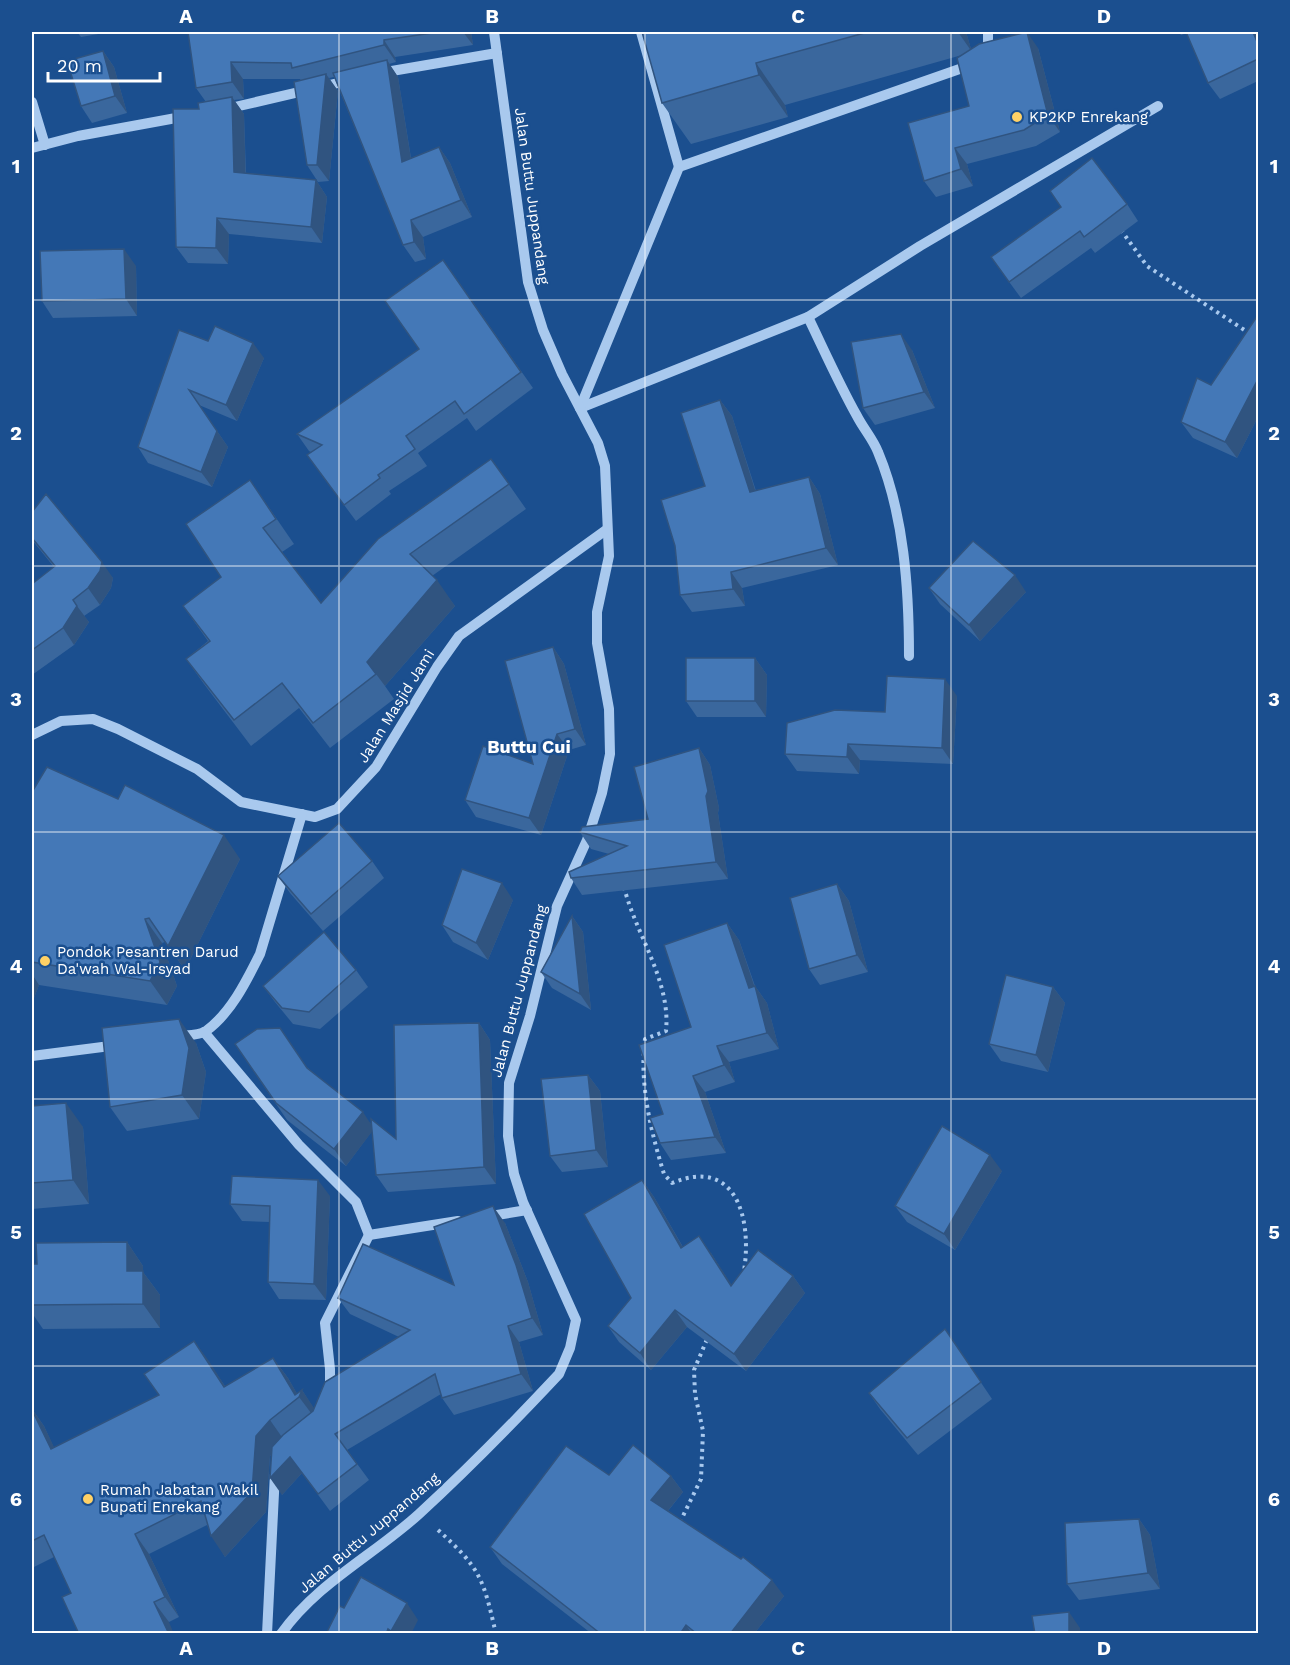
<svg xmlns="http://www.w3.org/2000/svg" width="1290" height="1665" viewBox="0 0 1290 1665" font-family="'Work Sans',sans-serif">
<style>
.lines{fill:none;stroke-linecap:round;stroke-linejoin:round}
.path{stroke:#a9c9ee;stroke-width:4;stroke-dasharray:3 4.5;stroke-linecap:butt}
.minor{stroke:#a9c9ee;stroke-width:10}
.wall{fill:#3a679d}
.shaded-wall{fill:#305480}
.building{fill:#4478b7;stroke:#305480;stroke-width:1.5}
.grid{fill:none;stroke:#fff;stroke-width:1.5;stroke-opacity:0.55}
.poi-dot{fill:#ffd166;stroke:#1b4f8f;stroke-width:2}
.labels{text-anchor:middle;stroke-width:5;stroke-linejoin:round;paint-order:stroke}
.poi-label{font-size:15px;fill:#fff;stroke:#1b4f8f;text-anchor:start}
.street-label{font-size:15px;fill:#fff;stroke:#1b4f8f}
.quarter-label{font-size:18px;font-weight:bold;fill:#fff;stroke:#1b4f8f}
.neatline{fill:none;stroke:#fff;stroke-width:2}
.grid-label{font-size:20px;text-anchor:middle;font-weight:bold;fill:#fff}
</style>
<rect width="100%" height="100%" fill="#1b4f8f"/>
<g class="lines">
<!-- path -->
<g class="path">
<path d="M1121,230L1147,266L1258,339"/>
<path d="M624,887C636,935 671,981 666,1031L645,1039C639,1083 651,1132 664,1174L672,1183C737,1156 752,1220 744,1271"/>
<path d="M680,1522L701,1479L703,1431L695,1394L694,1370L708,1337"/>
<path d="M438,1530C481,1569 483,1578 496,1634"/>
</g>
<!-- minor -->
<g class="minor">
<path d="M641,32L679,167"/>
<path d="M988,32V53"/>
<path d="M380,73L497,53"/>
<path d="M32,102L45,145"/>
<path d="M226,109L351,80"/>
<path d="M32,148L78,136L187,116"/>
<path d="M808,317C824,350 839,384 857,416C863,428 873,439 878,452C904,514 909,589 909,656"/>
<path d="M580,408L808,317L920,246L1158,106"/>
<path d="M580,408L679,167L971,65"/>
<path d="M32,735L61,721L93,719L118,729L197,769L241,802L315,817L337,809L376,767L437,667L459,636L606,530"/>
<path d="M204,1032L299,1145L356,1202L369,1235L458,1221"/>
<path d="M178,1036C186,1035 199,1036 206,1031C231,1013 247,980 260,954L302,814"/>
<path d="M32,1056L118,1045"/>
<path d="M485,1217L527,1210"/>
<path d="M330,1392V1369L325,1323L369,1235"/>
<path d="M267,1634L275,1473"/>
<path d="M281,1634C317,1583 374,1555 419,1514C468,1469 514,1422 559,1374L570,1348L576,1320L523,1202L514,1174L508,1136L509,1083L530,1016L557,906L587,840L602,793L610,754L609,709L597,643V612L609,556L605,466L598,443L562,374L543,330L528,282L494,32"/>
</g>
</g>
<!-- wall -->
<g class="wall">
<path d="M77,32H110L81,37Z"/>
<path d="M188,32H471L473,45L395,57L396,62L389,64L398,77L411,158L439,147L450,163L472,217L423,237L426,259L415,262L403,245L334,77L329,78L338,91L329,181L318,182L307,165L301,81L300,79H243L244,99L234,100L244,114L246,173L316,180L327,197L322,243L229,234L228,264L188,263L176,247L199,109L206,102L196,88Z"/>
<path d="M642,32H966L971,49L1038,48L1060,132L1036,146L967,164L973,186L936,197L924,181L969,106L962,55L785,105L788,117L691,144L662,103Z"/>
<path d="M1179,32H1256L1258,36V81L1220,99L1208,83L1187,33L1181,35Z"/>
<path d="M103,51L114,67L127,113L92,123L81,106Z"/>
<path d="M1050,191L1127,204L1138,221L1095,253L1091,248L1021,298L991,257L1061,207Z"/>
<path d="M443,260L533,388L476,431L467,418L418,453L427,466L389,491L391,494L356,521L307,455L311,452L309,451L297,434L419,349Z"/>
<path d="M136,266L137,316L53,318L42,301Z"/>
<path d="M1258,315V417L1237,458L1193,438L1181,422L1211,385Z"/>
<path d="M208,341L264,358L237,421L199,405L228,447L212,487L148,463L138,447Z"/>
<path d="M912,350L935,408L875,425L863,408Z"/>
<path d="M720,400L732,416L756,491L809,477L820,494L838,565L742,588L745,606L692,612L680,595L705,486Z"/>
<path d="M491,459L526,509L432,576L455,606L385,686L394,699L330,748L299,708L251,746L204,684L186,659L208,641L183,606L221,577L250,480L294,544L282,552L321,603Z"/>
<path d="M32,512L113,578L111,588L100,605L84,616L89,622L74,645L32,675V584L54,567L32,540Z"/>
<path d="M929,588L1026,592L980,641L940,604Z"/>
<path d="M553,647L564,664L586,745L569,750L541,835L476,817L465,800L533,764Z"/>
<path d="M755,658L767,675L766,717H697L686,701Z"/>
<path d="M957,696L953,764L860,760L859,774L797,771L785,754L885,712Z"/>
<path d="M699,748L710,765L719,808L718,813L728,879L582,895L571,878L609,854L591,849L580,832L648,819Z"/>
<path d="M32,792L240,859L185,970L165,942L162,943L177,986L167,1005L39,985L32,1003Z"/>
<path d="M372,861L384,878L323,931L290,893L278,876Z"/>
<path d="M837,884L849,901L868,972L820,985L809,969Z"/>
<path d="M513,900L488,960L453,942L442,925Z"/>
<path d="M572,916L583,932L591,1010L552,988L541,972Z"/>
<path d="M727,923L739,940L755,986L767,1003L779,1049L729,1062L735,1082L705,1092L726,1153L671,1160L660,1143L663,1114L691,1027Z"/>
<path d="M356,970L368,987L320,1029L293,1024L275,1002L263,986Z"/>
<path d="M1053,987L1065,1003L1048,1072L1001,1061L989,1044Z"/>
<path d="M479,1023L490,1040L496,1184L388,1192L376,1175L372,1131L346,1166L287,1120L235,1044L308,1068L372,1125L396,1139Z"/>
<path d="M196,1043L206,1072L199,1119L127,1131L110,1107Z"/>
<path d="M588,1075L600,1091L608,1167L562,1172L550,1156Z"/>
<path d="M32,1106L83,1127L89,1204L32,1209Z"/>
<path d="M1002,1171L955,1250L907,1222L895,1206Z"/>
<path d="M642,1180L654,1197L683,1247L711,1253L731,1285L793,1276L805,1293L746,1371L687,1327L651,1370L619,1342L608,1326L631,1298Z"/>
<path d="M330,1196L326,1300L279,1299L268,1282L270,1222L242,1221L230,1204Z"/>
<path d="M505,1223L528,1282L543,1335L519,1342L533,1391L454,1415L442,1398L441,1394L347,1450L369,1480L330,1511L302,1473L282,1495L271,1455L270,1456L266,1512L225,1557L207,1525L149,1554L179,1617L169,1622L71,1593L54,1557L32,1568V1409L44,1426L54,1448L159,1395L194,1341L225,1386L273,1358L288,1378L297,1394L302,1390L314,1409L399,1337L350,1314L338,1298L454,1285Z"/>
<path d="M127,1242L143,1266V1272L160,1295V1328L43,1329L32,1313V1264H37Z"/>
<path d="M945,1329L992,1399L918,1455L880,1409L869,1393Z"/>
<path d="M609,1475L671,1476L683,1492L668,1511L784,1596L754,1634H592L502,1564L490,1547Z"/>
<path d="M1139,1519L1150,1535L1160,1589L1079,1600L1067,1584Z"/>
</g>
<!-- shaded-wall -->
<g class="shaded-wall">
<path d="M463,32H471L473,45Z"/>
<path d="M958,32H966L972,52Z"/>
<path d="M1027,32L1038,48L1060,132L1048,115Z"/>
<path d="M1253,32H1256L1258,36V44Z"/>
<path d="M384,40L395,57L396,62L384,45Z"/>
<path d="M103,51L114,67L127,113L115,96Z"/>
<path d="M387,60L398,77L414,178L402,162Z"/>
<path d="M231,62L243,79L244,99L232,82Z"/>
<path d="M756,63L785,105L788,117L759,75Z"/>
<path d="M326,74L338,91L329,181L317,165Z"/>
<path d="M232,97L244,114L246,189L234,172Z"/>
<path d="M439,147L450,163L472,217L461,200Z"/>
<path d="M955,148L967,164L973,186L961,169Z"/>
<path d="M316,180L327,197L322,243L311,227Z"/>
<path d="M217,218L229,234L228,264L216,248Z"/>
<path d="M411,220L423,237L426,259L414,242Z"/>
<path d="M124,249L136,266L137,316L126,299Z"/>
<path d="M901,334L912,350L935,408L924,392Z"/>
<path d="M253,343L264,358L237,421L226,405Z"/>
<path d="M1258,379V417L1237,458L1225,442Z"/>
<path d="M189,390L228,447L212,487L201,472Z"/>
<path d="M720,400L732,416L761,509L750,492Z"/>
<path d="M809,477L820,494L838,565L826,548Z"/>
<path d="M102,562L113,578L111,588L100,605L88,588Z"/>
<path d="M731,572L742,588L745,606L733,589Z"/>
<path d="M1015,575L1026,592L980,641L969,625Z"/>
<path d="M437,580L455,606L385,686L367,662Z"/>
<path d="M77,606L89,622L74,645L63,628Z"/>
<path d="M553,647L564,664L586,745L575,729Z"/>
<path d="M755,658L767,675L766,717L755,701Z"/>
<path d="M945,679L957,696L953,764L942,748Z"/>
<path d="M557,734L569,750L541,835L529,818Z"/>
<path d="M848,744L860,760L859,774L847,757Z"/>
<path d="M699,748L710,765L719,808L718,813L728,879L716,862Z"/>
<path d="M224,835L240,859L185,970L168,946Z"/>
<path d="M502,883L513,900L488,960L476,943Z"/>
<path d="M837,884L849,901L868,972L857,955Z"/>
<path d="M572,916L583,932L591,1010L580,994Z"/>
<path d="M145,919L162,943L177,986L167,1005L150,981Z"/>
<path d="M727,923L739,940L757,994L755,986L767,1003L779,1049L767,1033L749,988Z"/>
<path d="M32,974L39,985L32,1003Z"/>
<path d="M1053,987L1065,1003L1048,1072L1036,1055Z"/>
<path d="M179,1019L196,1043L206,1072L199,1119L182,1095Z"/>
<path d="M479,1023L490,1040L496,1184L484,1167Z"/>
<path d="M717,1046L729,1062L735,1082L724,1065Z"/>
<path d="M588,1075L600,1091L608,1167L596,1150Z"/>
<path d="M693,1076L705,1092L726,1153L715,1137Z"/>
<path d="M66,1103L83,1127L89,1204L73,1180Z"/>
<path d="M363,1112L374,1129L346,1166L334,1149Z"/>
<path d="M990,1155L1002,1171L955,1250L944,1234Z"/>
<path d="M318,1180L330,1196L326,1300L314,1284Z"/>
<path d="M642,1180L654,1197L693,1265L681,1248Z"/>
<path d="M493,1206L505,1223L528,1282L543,1335L532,1318Z"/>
<path d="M699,1236L711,1253L743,1302L731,1286Z"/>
<path d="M127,1242L143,1266V1272L160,1295V1328L143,1304L127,1271Z"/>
<path d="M793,1276L805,1293L746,1371L734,1354Z"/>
<path d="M675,1310L687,1327L651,1370L640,1353Z"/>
<path d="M508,1326L519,1342L533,1391L521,1374Z"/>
<path d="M194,1341L209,1361L238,1407L224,1387Z"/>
<path d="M273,1358L288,1378L299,1397L295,1395Z"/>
<path d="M302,1390L316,1411L314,1417L299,1397Z"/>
<path d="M32,1409L44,1426L65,1470L51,1449Z"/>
<path d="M270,1420L284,1440L270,1456L266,1512L225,1557L211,1536L256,1436Z"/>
<path d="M290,1457L302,1473L282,1495L270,1478Z"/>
<path d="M671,1476L683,1492L663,1517L651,1500Z"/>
<path d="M1139,1519L1150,1535L1160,1589L1148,1573Z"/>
<path d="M135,1534L149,1554L179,1617L165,1597Z"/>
<path d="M772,1580L784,1596L754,1634H730Z"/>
<path d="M154,1602L169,1622L174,1634H169Z"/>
<path d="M407,1603L418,1620L411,1634H393L391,1631Z"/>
<path d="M1069,1612L1080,1628V1634H1069Z"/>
<path d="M686,1625L692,1634H680Z"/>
</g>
<!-- building -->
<g class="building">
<path d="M188,32H439L384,40V45L292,68L291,63L231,62L232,82L196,88Z"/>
<path d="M642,32H868L756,63L759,75L662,103Z"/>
<path d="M1027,32L1048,115L1024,130L955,148L961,169L924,181L908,123L969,106L957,58L979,44Z"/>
<path d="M1186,32H1253L1258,44V59L1208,83Z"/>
<path d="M103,51L115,96L81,106L67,61Z"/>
<path d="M387,60L402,162L439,147L461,200L411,220L414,242L403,245L333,73Z"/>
<path d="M326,74L317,165H307L294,82Z"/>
<path d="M232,97L234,172L316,180L311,227L217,218L216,248L176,247L173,109H199L198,103Z"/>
<path d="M1092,158L1127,204L1084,237L1080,231L1009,282L991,257L1061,207L1050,191Z"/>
<path d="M124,249L126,299L42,301L40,251Z"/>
<path d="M443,260L521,372L464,414L455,401L406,436L415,449L378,475L380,478L344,505L307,455L322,445L297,434L419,349L385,301Z"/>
<path d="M1258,315V379L1225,442L1181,422L1197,378L1211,385Z"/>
<path d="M215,326L253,343L226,405L189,390L217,431L201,472L138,447L179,330L208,341Z"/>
<path d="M901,334L924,392L863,408L851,342Z"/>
<path d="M720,400L750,492L809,477L826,548L731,572L733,589L680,595L675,546L661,500L705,486L681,413Z"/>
<path d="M491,459L509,484L410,554L437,580L367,662L376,674L313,723L282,683L234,720L186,659L210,641L183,606L221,577L186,524L250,480L276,519L263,528L321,603L378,539Z"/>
<path d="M46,494L102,562L100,571L88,588L73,600L77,606L63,628L32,650V584L55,566L32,538V512Z"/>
<path d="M973,541L1015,575L969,625L929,588Z"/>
<path d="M553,647L575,729L557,734L529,818L465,800L483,746L533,764L505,661Z"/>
<rect x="686" y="658" width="69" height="43"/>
<path d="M887,676L945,679L942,748L848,744L847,757L785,754L787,723L835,710L885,712Z"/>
<path d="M699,748L708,791L706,796L716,862L571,878L569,872L627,846L580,832L582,827L648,819L634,767Z"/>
<path d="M47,767L118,799L125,785L224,835L168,946L149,918L145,919L160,962L150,981L32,962V792Z"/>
<path d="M339,823L372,861L311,914L278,876Z"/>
<path d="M462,869L502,883L476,943L442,925Z"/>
<path d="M837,884L857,955L809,969L790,898Z"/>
<path d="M572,916L580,994L541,972Z"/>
<path d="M727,923L749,988L755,986L767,1033L717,1046L724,1065L693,1076L715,1137L660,1143L650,1118L663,1114L639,1045L691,1027L664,945Z"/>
<path d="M324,932L356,970L309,1012L282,1008L263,986Z"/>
<path d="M1006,975L1053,987L1036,1055L989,1044Z"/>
<path d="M179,1019L189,1048L182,1095L110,1107L102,1028Z"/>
<path d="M479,1023L484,1167L376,1175L371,1119L396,1139L394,1025Z"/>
<path d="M280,1028L307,1068L363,1112L334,1149L276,1103L235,1044L257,1029Z"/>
<path d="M588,1075L596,1150L550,1156L541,1079Z"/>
<path d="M66,1103L73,1180L32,1183V1106Z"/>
<path d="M942,1126L990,1155L944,1234L895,1206Z"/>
<path d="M232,1176L318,1180L314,1284L268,1282L270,1206L230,1204Z"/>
<path d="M642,1180L681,1248L699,1236L731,1286L758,1250L793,1276L734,1354L675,1310L640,1353L608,1326L631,1298L584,1214Z"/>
<path d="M493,1206L516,1265L532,1318L508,1326L521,1374L442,1398L435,1374L335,1434L357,1464L318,1494L290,1457L270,1478L272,1447L283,1435L313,1411L325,1382L410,1330L338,1298L363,1244L454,1285L434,1227Z"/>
<path d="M127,1242V1271H143V1304L32,1305V1264H37L36,1243Z"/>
<path d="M945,1329L981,1382L907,1438L869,1393Z"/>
<path d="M194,1341L224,1387L273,1358L295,1395L302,1390L299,1397L270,1420L256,1436L252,1492L211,1536L201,1501L135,1534L165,1597L154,1602L169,1634H79L62,1597L71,1593L44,1535L32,1541V1410L51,1449L159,1395L144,1374Z"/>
<path d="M633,1445L671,1476L651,1500L741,1559L743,1557L772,1580L730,1634H697L686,1625L680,1634H601L490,1547L566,1446L609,1475Z"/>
<path d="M1139,1519L1148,1573L1067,1584L1065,1523Z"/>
<path d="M361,1577L407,1603L391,1631L388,1629L386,1634H326L340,1606L344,1608Z"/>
<path d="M1069,1612V1634H1035L1032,1616Z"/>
</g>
<!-- grid -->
<path class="grid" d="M339,32V1634M645,32V1634M951,32V1634M32,300H1258M32,566H1258M32,832H1258M32,1099H1258M32,1366H1258"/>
<!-- markers -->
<g class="poi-dot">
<circle cx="1017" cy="117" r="6"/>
<circle cx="45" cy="961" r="6"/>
<circle cx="88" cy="1499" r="6"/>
</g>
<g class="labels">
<!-- poi labels -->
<g class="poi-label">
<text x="1029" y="122">KP2KP Enrekang</text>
<text x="57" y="957">Pondok Pesantren Darud<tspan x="57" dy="17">Da'wah Wal-Irsyad</tspan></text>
<text x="100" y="1495">Rumah Jabatan Wakil<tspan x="100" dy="17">Bupati Enrekang</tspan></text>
</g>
<!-- street labels -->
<g class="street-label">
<text transform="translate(532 196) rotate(82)" y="5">Jalan Buttu Juppandang</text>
<text transform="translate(396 706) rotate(-58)" y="5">Jalan Masjid Jami</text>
<text transform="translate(519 991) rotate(-75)" y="5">Jalan Buttu Juppandang</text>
<text transform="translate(369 1533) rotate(-40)" y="5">Jalan Buttu Juppandang</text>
</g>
<!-- quarter labels -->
<g class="quarter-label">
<text x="529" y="753">Buttu Cui</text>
</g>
</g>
<!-- border -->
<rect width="1290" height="1665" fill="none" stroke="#1b4f8f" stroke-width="66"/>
<!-- scale -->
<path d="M48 72v9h112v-9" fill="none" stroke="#ffffff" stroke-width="3"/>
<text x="57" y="72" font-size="18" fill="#ffffff" stroke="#1b4f8f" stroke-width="4.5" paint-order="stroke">20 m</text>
<rect x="33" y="33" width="1224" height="1599" class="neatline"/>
<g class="grid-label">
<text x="186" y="23">A</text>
<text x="492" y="23">B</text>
<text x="798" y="23">C</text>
<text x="1104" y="23">D</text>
<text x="16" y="173">1</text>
<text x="1274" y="173">1</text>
<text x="16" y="440">2</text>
<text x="1274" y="440">2</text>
<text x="16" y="706">3</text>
<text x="1274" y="706">3</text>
<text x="16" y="973">4</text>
<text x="1274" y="973">4</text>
<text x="16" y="1239">5</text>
<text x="1274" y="1239">5</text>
<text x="16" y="1506">6</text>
<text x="1274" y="1506">6</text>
<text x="186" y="1655">A</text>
<text x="492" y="1655">B</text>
<text x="798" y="1655">C</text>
<text x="1104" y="1655">D</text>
</g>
</svg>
